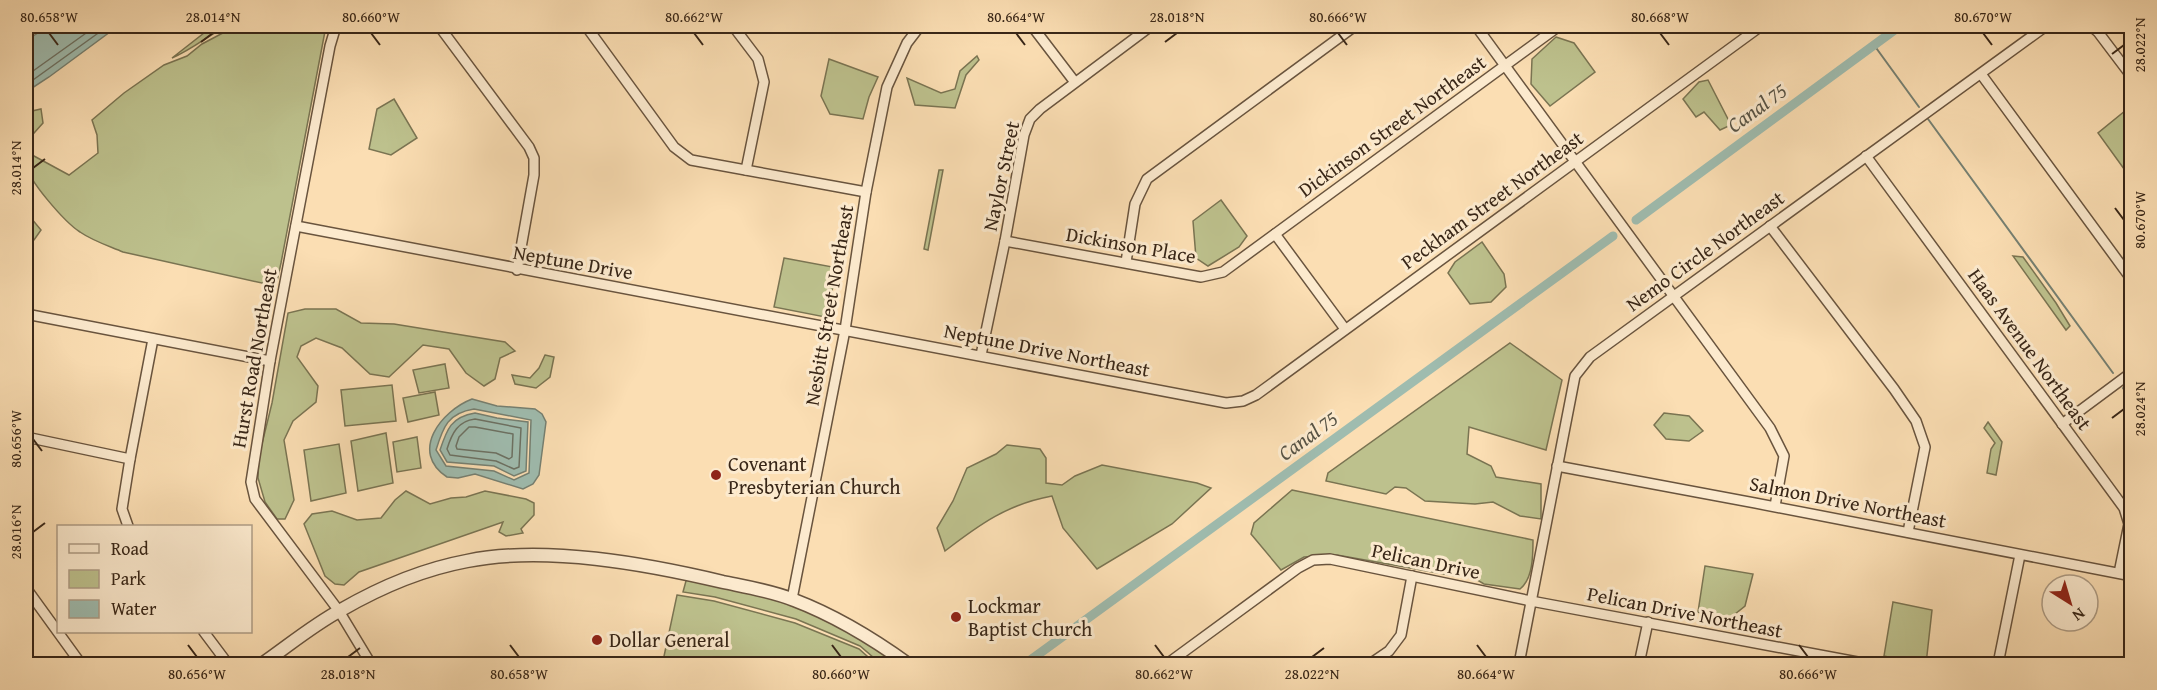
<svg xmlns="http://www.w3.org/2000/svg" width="2157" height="690" viewBox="0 0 2157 690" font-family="'Gentium Book Plus',serif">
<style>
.green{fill:#bdc18d;stroke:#7a7452;stroke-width:1.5}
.water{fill:#9fbcaf;stroke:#768072;stroke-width:1.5;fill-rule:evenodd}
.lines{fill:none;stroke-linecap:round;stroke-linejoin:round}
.shore{stroke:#6c7163;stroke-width:1.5}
.stream{stroke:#768072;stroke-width:2}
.canal{stroke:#9fbcaf;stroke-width:9}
.minor-casing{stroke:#69543e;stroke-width:12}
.tertiary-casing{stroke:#69543e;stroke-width:15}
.minor{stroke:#fceace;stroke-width:9}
.tertiary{stroke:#fceace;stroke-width:12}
.ticks{fill:none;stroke:#382617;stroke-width:2}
.poi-dot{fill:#8f2418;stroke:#fceace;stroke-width:2}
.labels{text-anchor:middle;stroke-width:6;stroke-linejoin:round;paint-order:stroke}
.street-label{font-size:20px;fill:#382617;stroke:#fceace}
.poi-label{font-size:20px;fill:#382617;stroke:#fceace;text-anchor:start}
.water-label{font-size:21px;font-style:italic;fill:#575345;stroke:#fceace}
.neatline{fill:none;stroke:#382617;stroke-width:2}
.ticks-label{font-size:15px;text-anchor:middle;fill:#382617}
</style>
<rect width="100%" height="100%" fill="#fbdeb3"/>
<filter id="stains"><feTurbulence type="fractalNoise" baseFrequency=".00333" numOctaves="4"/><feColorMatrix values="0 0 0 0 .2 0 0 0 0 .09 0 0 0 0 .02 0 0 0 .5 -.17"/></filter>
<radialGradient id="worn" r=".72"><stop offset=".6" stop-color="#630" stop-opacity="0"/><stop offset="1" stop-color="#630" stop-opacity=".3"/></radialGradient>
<!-- green -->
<g class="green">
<path d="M213,26H226C208,36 191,50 172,58Z"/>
<path d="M236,26H326L281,263L277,281L271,285L123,252C109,246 93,241 80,232C66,223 26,179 26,163L34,156L69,175L98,153L97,135L92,120L124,93L164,65L187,56L202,44Z"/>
<path d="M1556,37L1574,43L1595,72L1550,106L1531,84L1532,59Z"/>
<path d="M977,56L979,60L966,75L955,108L915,105L907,78L941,93L955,89L960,71Z"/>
<path d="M829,59L878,77L869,97L863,119L830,114L821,96Z"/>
<path d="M1708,80L1731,125L1720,130L1704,112L1696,117L1683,99L1699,82Z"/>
<path d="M394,99L417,138L391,155L369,149L377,109Z"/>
<path d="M2131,106V169L2127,173L2098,133Z"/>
<path d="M41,109L43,123L26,142V116L32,111Z"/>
<path d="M939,170H943L928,250L924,249Z"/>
<path d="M1221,200L1247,236L1239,247L1208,266L1196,258L1193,221Z"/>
<path d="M26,212L41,230L34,240L26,246Z"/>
<path d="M1482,242L1504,274L1506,287L1491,302L1470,304L1448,273L1455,262Z"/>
<path d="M2013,256L2023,257L2056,303L2070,326L2066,330Z"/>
<path d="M784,258L838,268L825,317L774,307Z"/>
<path d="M305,309H336L361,323L394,324L505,342L515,351L500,358L495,379L484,386L466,373L449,349L423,345L389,377L370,374L342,348L316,338L301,346L297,357L318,386L316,402L293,421L284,440L294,500L285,519H277L265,502L258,478L259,456L272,403L288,313Z"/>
<path d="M1510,343L1562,380L1546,450L1469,427L1467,454L1491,466L1496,477L1541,484V519L1520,516L1493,502L1475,504L1425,501L1406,488L1395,487L1386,494L1326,481L1328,473Z"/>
<path d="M545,355L554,357L550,377L536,388L515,384L512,375L530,378L539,368Z"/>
<path d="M445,364L449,388L419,393L413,370Z"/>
<path d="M392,385L396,421L345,426L341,390Z"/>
<path d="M435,392L439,415L408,422L403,398Z"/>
<path d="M1664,413L1689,416L1703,431L1689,441L1666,439L1654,425Z"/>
<path d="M1988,422L2002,442L1996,475L1987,473L1991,449L1995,443L1984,428Z"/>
<path d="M386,433L393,483L358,491L351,441Z"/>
<path d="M417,437L421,468L397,472L393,442Z"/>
<path d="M339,444L346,493L311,501L304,450Z"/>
<path d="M1007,445L1040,449L1046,458V483L1062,485L1075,476L1102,465L1197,483L1211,488L1172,524L1097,569L1063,528L1052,496C1008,504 980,524 945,551L937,528L953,501L967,468L996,454Z"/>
<path d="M1292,490L1533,540C1533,555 1533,579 1520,589L1484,584L1464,572L1455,576L1337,555L1304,557L1281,570L1251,534L1254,523Z"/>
<path d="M406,491L430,504L451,498L466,497L485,491L526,499L534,503V515L521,529L523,533L506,536L499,532L503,522L359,572L344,585L335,584L325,576L304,524L312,514L332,511L357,520L381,518L395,500Z"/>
<path d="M1705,566L1753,574L1745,606L1730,618L1712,619L1698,612Z"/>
<path d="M684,578L791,603L842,626L900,664H881L860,646L796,619L715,597L683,592L686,581Z"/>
<path d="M677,595L714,601L795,623L859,649L876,664H659L663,661Z"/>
<path d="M1893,602L1932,610L1926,664H1918L1884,656Z"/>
</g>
<!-- water -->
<g class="water">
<path d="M44,26H118L49,77L26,92V41L42,30Z"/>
<path d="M472,399L497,406L535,409L542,414L546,422L539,475L533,484L523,489L475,474L458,478L447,477C409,452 441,411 472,399ZM474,409L531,420L529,473L514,480L494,471L446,466L436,450C443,427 448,413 474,409Z"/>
<path d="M475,413L497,418L528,422L526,471L514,476L494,466L447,462L440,450C447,429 451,417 475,413Z"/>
</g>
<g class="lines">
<!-- shore -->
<g class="shore">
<path d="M26,76L96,26"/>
<path d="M26,85L108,26"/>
<path d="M475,419L521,428L519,467L514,469L496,461L450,455L447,449C452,433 458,421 475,419Z"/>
<path d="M469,427H475L513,434L512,457L509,459L496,453L457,449L456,446L459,437Z"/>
</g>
<!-- stream -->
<g class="stream">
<path d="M1874,45L1919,107"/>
<path d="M1928,119L2113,373"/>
<path d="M2123,388L2132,399"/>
</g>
<!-- canal -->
<g class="canal">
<path d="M1636,220L1900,26"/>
<path d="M1025,664L1613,236"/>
</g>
<defs>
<g id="minor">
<path d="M336,26L330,46L270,361L251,482L255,499L339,611L371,664"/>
<path d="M439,26L529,147L534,158V175L517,270"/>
<path d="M586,26L674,147L691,160L866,192"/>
<path d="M733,26L758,59L764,82L746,170"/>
<path d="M1032,26L1074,81"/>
<path d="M1476,26L1770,428L1784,456L1775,506"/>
<path d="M2091,26L2098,32L2132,77"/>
<path d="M1981,74L2132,280"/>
<path d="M1866,156L2124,508L2129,524L2119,573"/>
<path d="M296,226C606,287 917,342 1226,403L1243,401L1256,395L1761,26"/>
<path d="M1770,226L1894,389L1916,421L1925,447L1908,532"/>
<path d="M1275,234L1345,329"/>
<path d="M1005,241L1201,277L1223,272L1559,26"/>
<path d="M1126,262L1135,204L1147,179L1355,26"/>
<path d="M26,314L270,361"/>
<path d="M981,355L1005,241L1024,135L1030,119L1040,109L1151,26"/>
<path d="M2062,424L2132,372"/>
<path d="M26,437L130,459"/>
<path d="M1557,466C1749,501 1940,539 2132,576"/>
<path d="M128,526L122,509L130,459L153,339"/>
<path d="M26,588L81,664"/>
<path d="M792,599L845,330L866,192L887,87L907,43L920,26"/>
<path d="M204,632L228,664"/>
<path d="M1167,664L1298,568L1313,560L1330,559L1531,601L1868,664"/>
<path d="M1370,664L1389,651L1401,635L1412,576"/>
<path d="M1519,664L1575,376L1590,357L2046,26"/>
<path d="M1639,664L1648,622"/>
<path d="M1998,664L2020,555"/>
</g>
<path id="tertiary" d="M262,664C288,646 313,625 341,610C379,588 424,569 467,561C545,545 647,564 723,582C747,587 772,591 794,600C836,616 872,638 908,664"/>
</defs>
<!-- minor casing -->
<use href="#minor" class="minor-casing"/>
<!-- tertiary casing -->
<use href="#tertiary" class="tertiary-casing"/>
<!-- minor -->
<use href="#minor" class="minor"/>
<!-- tertiary -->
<use href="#tertiary" class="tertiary"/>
</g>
<!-- ticks -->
<path class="ticks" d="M49,33L58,45M371,33L380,45M694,33L703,45M1016,33L1025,45M1338,33L1347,45M1660,33L1669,45M1983,33L1992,45M201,42L213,33M1165,42L1177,33M2112,54L2124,45M33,168L45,159M2115,208L2124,220M2112,418L2124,409M33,439L42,451M33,532L45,523M188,645L197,657M510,645L519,657M832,645L841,657M1155,645L1164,657M1477,645L1486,657M1799,645L1808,657M348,657L360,648M1312,657L1324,648"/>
<!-- markers -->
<g class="poi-dot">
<circle cx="716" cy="475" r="6"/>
<circle cx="956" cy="617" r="6"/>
<circle cx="597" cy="640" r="6"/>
</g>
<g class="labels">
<!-- street labels -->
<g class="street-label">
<text transform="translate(1392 126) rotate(-36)" y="7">Dickinson Street Northeast</text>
<text transform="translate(1001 176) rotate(-78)" y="7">Naylor Street</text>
<text transform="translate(1492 200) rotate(-36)" y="7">Peckham Street Northeast</text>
<text transform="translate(1131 245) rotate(10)" y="7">Dickinson Place</text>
<text transform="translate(1705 251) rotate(-36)" y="7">Nemo Circle Northeast</text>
<text transform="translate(573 262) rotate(10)" y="7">Neptune Drive</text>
<text transform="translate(829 305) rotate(-80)" y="7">Nesbitt Street Northeast</text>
<text transform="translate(2030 349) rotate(54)" y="7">Haas Avenue Northeast</text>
<text transform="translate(1047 350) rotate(11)" y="7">Neptune Drive Northeast</text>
<text transform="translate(254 358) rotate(-80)" y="7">Hurst Road Northeast</text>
<text transform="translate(1848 502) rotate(11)" y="7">Salmon Drive Northeast</text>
<text transform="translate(1426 561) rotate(12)" y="7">Pelican Drive</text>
<text transform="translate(1685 612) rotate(11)" y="7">Pelican Drive Northeast</text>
</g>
<!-- poi labels -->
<g class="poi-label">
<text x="728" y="471">Covenant<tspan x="728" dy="23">Presbyterian Church</tspan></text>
<text x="968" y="613">Lockmar<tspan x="968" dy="23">Baptist Church</tspan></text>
<text x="609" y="647">Dollar General</text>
</g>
<!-- water labels -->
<g class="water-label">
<text transform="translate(1757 108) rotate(-36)" y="7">Canal 75</text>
<text transform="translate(1308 436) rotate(-36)" y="7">Canal 75</text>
</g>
</g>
<!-- margin -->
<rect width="2157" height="690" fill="none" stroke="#fbdeb3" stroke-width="66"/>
<!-- legend -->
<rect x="57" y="525" width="195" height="108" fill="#fceace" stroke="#ae9c85" stroke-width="1.5"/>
<rect x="69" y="544" width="30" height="9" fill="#fceace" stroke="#ae9c85" stroke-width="1.5"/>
<text x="111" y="555" font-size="18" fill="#382617">Road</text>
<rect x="69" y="570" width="30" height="18" fill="#bdc18d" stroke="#ae9c85" stroke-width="1.5"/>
<text x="111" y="585" font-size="18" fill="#382617">Park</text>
<rect x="69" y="600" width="30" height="18" fill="#9fbcaf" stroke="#ae9c85" stroke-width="1.5"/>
<text x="111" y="615" font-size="18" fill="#382617">Water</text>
<!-- north arrow -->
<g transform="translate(2070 603) rotate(143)"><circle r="28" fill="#fceace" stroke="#ae9c85" stroke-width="1.5"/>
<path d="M0-4.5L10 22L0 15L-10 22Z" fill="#8f2418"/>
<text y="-9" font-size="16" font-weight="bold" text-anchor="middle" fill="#382617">N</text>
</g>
<rect x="33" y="33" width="2091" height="624" class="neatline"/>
<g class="ticks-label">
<text x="49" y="22">80.658°W</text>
<text x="213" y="22">28.014°N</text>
<text x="371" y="22">80.660°W</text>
<text x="694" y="22">80.662°W</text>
<text x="1016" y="22">80.664°W</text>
<text x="1177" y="22">28.018°N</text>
<text x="1338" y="22">80.666°W</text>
<text x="1660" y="22">80.668°W</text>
<text x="1983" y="22">80.670°W</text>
<text transform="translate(2140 45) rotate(-90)" y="5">28.022°N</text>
<text transform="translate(16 168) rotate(-90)" y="5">28.014°N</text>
<text transform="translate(2140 220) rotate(-90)" y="5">80.670°W</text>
<text transform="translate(2140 409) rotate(-90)" y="5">28.024°N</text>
<text transform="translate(16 439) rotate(-90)" y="5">80.656°W</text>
<text transform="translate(16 532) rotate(-90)" y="5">28.016°N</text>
<text x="197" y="679">80.656°W</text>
<text x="348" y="679">28.018°N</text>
<text x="519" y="679">80.658°W</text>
<text x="841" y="679">80.660°W</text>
<text x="1164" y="679">80.662°W</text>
<text x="1312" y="679">28.022°N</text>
<text x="1486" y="679">80.664°W</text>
<text x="1808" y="679">80.666°W</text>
</g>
<rect width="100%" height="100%" filter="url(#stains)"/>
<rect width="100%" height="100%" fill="url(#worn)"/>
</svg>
